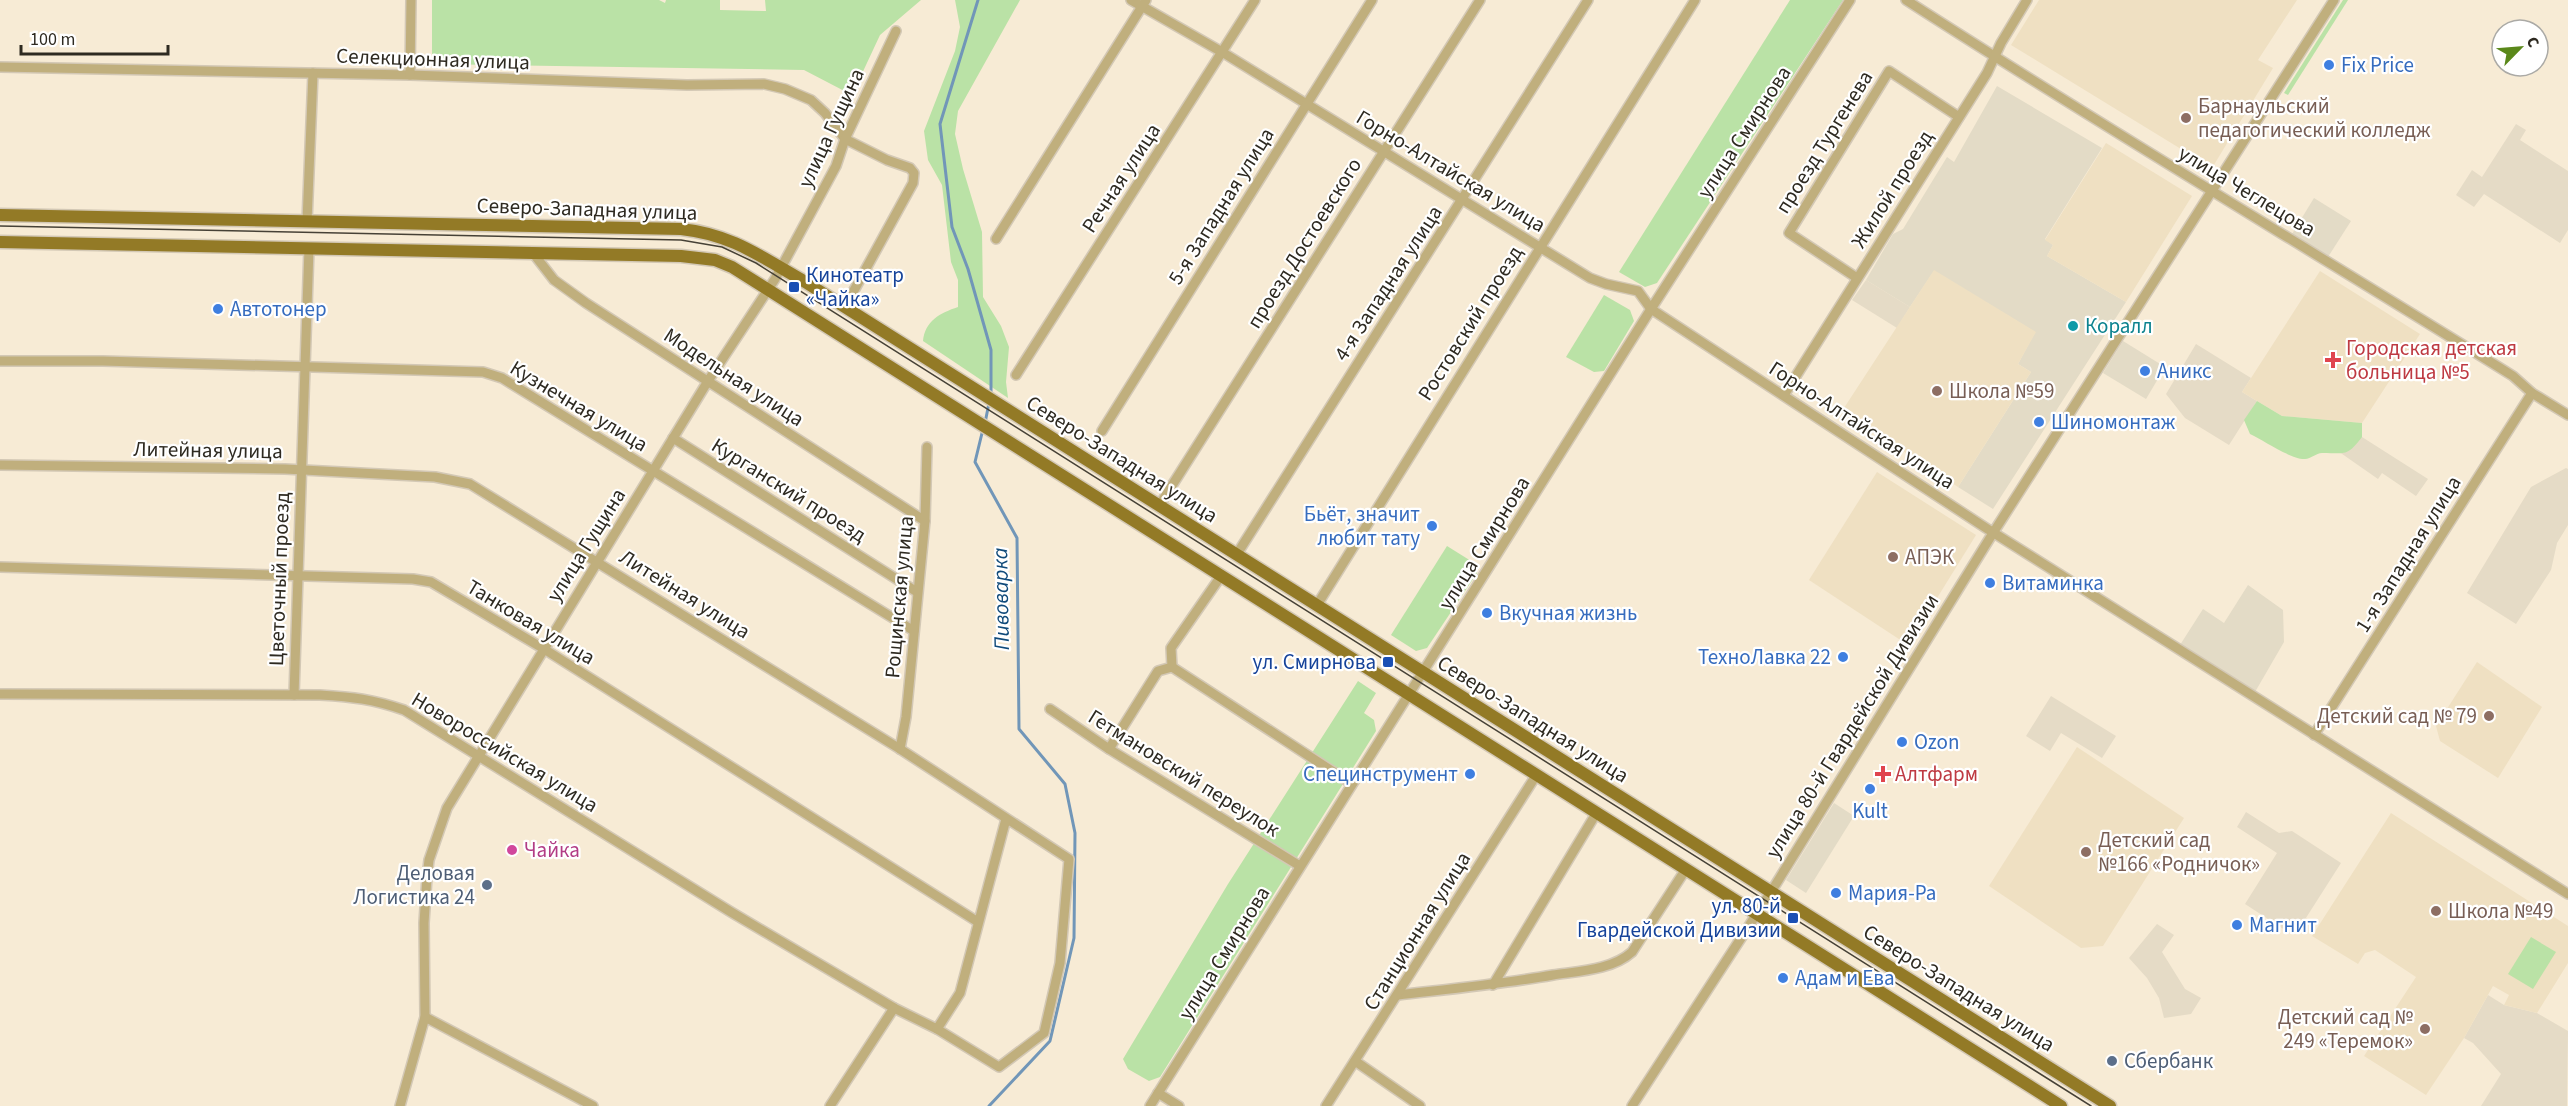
<svg xmlns="http://www.w3.org/2000/svg" width="2568" height="1106" viewBox="0 0 2568 1106" font-family="'Source Sans 3',sans-serif">
<style>
.commercial{fill:#e3dbc6}
.industrial{fill:#e5dbc6}
.built{fill:#efe0c2}
.green{fill:#bae2a6}
.lines{fill:none;stroke-linecap:round;stroke-linejoin:round}
.stream{stroke:#7196b8;stroke-width:3}
.minor-casing{stroke:#d3c8b5;stroke-width:12}
.major-casing{stroke:#d3c8b5;stroke-width:15}
.minor{stroke:#c0af7d;stroke-width:9}
.major{stroke:#937a26;stroke-width:12}
.tram{stroke:#464136;stroke-width:1.5}
.shop-dot{fill:#3f7fe0;stroke:#fff;stroke-width:2}
.education-dot{fill:#8d6e63;stroke:#fff;stroke-width:2}
.transit-dot{fill:#1a4fb4;stroke:#fff;stroke-width:2}
.culture-dot{fill:#0f9aa8;stroke:#fff;stroke-width:2}
.health-dot{fill:#e0444e;stroke:#fff;stroke-width:2}
.hotel-dot{fill:#d1479c;stroke:#fff;stroke-width:2}
.service-dot{fill:#5c6f8a;stroke:#fff;stroke-width:2}
.labels{text-anchor:middle;stroke-width:4.5;stroke-linejoin:round;paint-order:stroke}
.street-label{font-size:21px;fill:#2e2a21;stroke:#fff}
.shop-label{font-size:21px;fill:#366cbe;stroke:#fff;text-anchor:start}
.education-label{font-size:21px;fill:#785e54;stroke:#fff;text-anchor:start}
.transit-label{font-size:21px;fill:#164399;stroke:#fff;text-anchor:end}
.culture-label{font-size:21px;fill:#0d838f;stroke:#fff;text-anchor:start}
.health-label{font-size:21px;fill:#be3a42;stroke:#fff;text-anchor:start}
.hotel-label{font-size:21px;fill:#b23c85;stroke:#fff;text-anchor:start}
.service-label{font-size:21px;fill:#4e5e75;stroke:#fff;text-anchor:end}
.water-label{font-size:22px;font-style:italic;fill:#104a7a;stroke:#fff}
</style>
<rect width="100%" height="100%" fill="#f7ebd5"/>
<!-- commercial -->
<g class="commercial">
<path d="M1997,86L2102,148L2045,239L2053,245L2047,256L2126,302L1993,509L1958,487L2031,372L2018,364L2035,332L1934,271L1910,307L1866,280L1893,234L1903,229L1947,157L1954,162Z"/>
<path d="M2314,198L2351,221L2328,257L2292,234Z"/>
<path d="M2123,341L2165,367L2146,399L2103,373Z"/>
<path d="M2248,585L2283,610L2284,642L2255,692L2180,645L2203,609L2224,623Z"/>
<path d="M1834,803L1854,816L1806,893L1786,880Z"/>
</g>
<!-- industrial -->
<g class="industrial">
<path d="M2516,124L2526,130L2520,140L2568,171V230L2560,243L2484,194L2474,207L2456,195L2472,170L2482,177Z"/>
<path d="M1866,280L1910,307L1897,328L1852,300Z"/>
<path d="M2196,344L2251,378L2242,392L2257,401L2229,445L2185,418L2166,394Z"/>
<path d="M2362,423V437L2428,479L2416,496L2382,473L2378,479L2335,449Z"/>
<path d="M2566,468L2568,469V525L2557,543L2551,570L2516,624L2467,593L2531,487Z"/>
<path d="M2051,696L2116,736L2102,758L2061,733L2050,751L2026,736Z"/>
<path d="M2246,812L2279,833L2292,831L2341,863L2304,921L2285,930L2245,904L2277,853L2237,827Z"/>
<path d="M2157,924L2174,935L2162,952L2185,989L2201,998L2191,1014L2164,1018L2159,998L2147,978L2129,958Z"/>
<path d="M2488,995L2504,1005L2537,1013L2568,1031L2567,1106H2481L2501,1074L2473,1043L2464,1038Z"/>
</g>
<!-- built -->
<g class="built">
<path d="M2039,0H2297L2258,60L2273,68L2212,168L2011,45Z"/>
<path d="M2106,143L2192,196L2126,302L2047,256L2053,245L2045,240Z"/>
<path d="M1934,270L2036,332L2018,364L2031,372L1958,487L1842,411Z"/>
<path d="M2320,271L2420,334L2362,423L2282,416L2242,392Z"/>
<path d="M1877,472L1976,535L1908,645L1809,580Z"/>
<path d="M2477,662L2542,707L2498,778L2440,741L2436,726Z"/>
<path d="M2077,747L2184,818L2103,946L2081,948L1989,886Z"/>
<path d="M2391,813L2568,926V963L2537,1013L2504,1005L2509,995L2493,986L2464,1038L2426,1095L2364,1056L2416,977L2375,950L2365,953L2358,964L2312,936Z"/>
</g>
<!-- green -->
<g class="green">
<path d="M432,0H659L665,3L666,0H720V10L766,11L765,0H921L880,35L852,95L804,70L432,64Z"/>
<path d="M955,0H1020L958,111L955,134L963,169L982,232L983,297L1001,326L1009,347L1006,382L1008,398L923,341C925,321 940,313 958,307V280L951,262L942,185L928,160L924,131L955,51L960,27Z"/>
<path d="M1790,0H1843L1657,283L1645,287L1619,272Z"/>
<path d="M2343,0H2348L2288,95L2284,93Z"/>
<path d="M1604,295L1630,310L1634,321L1604,371L1594,372L1566,357Z"/>
<path d="M2257,401L2282,416L2362,423V437C2347,457 2345,453 2322,453C2316,453 2311,459 2305,459C2292,460 2263,440 2250,434L2244,420Z"/>
<path d="M1447,546L1471,561L1477,573L1427,648L1416,651L1391,635Z"/>
<path d="M1358,681L1376,693L1364,713L1374,720L1376,731L1160,1077L1149,1081L1128,1069L1123,1059L1228,884Z"/>
<path d="M2531,937L2556,952L2533,989L2508,974Z"/>
</g>
<g class="lines">
<!-- stream -->
<g class="stream">
<path d="M978,0L940,124L952,227L968,269L991,350V397"/>
<path d="M985,423L989,403"/>
<path d="M983,429L975,462L1017,538L1019,729L1065,784L1075,833L1074,938L1050,1041L989,1106"/>
</g>
<defs>
<g id="minor">
<path d="M1131,0L1222,52L1590,278L1606,284L1638,291L1651,309L1986,528L2568,894"/>
<path d="M1906,0C2106,129 2311,250 2513,376L2532,393L2568,415"/>
<path d="M0,67L410,75L687,85L764,84L785,89L811,100L825,113L845,139L887,160L910,168L914,173L913,183L852,294"/>
<path d="M410,75L411,0"/>
<path d="M307,222L313,73"/>
<path d="M996,239L1146,0"/>
<path d="M533,253L554,280L586,303L925,521"/>
<path d="M1857,278L1789,233L1889,71L1959,117"/>
<path d="M0,361H103L483,372L502,378L914,631"/>
<path d="M1016,375L1255,0"/>
<path d="M1784,395L1987,73L2001,43L2027,0"/>
<path d="M1102,431L1372,0"/>
<path d="M673,438L917,592"/>
<path d="M0,465L285,469L435,477L470,484L900,749L1069,859L1060,963L1044,1033L999,1067L937,1029L894,1008L731,912L404,710C372,699 353,697 320,695L0,694"/>
<path d="M1159,506L1480,0"/>
<path d="M1237,554L1588,0"/>
<path d="M0,567L413,579L431,582L544,649L978,922"/>
<path d="M1317,605L1695,0"/>
<path d="M1172,667L1352,784"/>
<path d="M294,695L309,248"/>
<path d="M1050,709L1109,749L1300,866"/>
<path d="M2314,735L2532,393"/>
<path d="M900,749L906,717L925,521L927,447"/>
<path d="M1109,749L1158,671L1172,667L1171,648L1221,576"/>
<path d="M1493,985L1597,812"/>
<path d="M1398,995C1450,989 1502,984 1553,975C1579,971 1612,970 1632,952L1686,869"/>
<path d="M425,1017L593,1106"/>
<path d="M937,1029L960,993L1006,819"/>
<path d="M1355,1061L1420,1106"/>
<path d="M1158,1093L1179,1106"/>
<path d="M400,1106L425,1017L424,923L427,877L429,860L447,808L708,381L775,279L836,166L845,139L896,31"/>
<path d="M830,1106L894,1008"/>
<path d="M1150,1106L1651,309L1850,0"/>
<path d="M1326,1106L1537,774"/>
<path d="M1632,1106L1771,892L1993,533L2334,0"/>
</g>
<g id="major">
<path d="M0,215L681,229C730,234 760,256 802,280L2110,1106"/>
<path d="M0,242L681,256L715,260L732,267L2061,1106"/>
</g>
</defs>
<!-- minor casing -->
<use href="#minor" class="minor-casing"/>
<!-- major casing -->
<use href="#major" class="major-casing"/>
<!-- minor -->
<use href="#minor" class="minor"/>
<!-- major -->
<use href="#major" class="major"/>
<!-- tram -->
<path class="tram" d="M0,226L681,240L722,247L756,263L2091,1106"/>
</g>
<!-- markers -->
<g class="shop-dot">
<circle cx="2329" cy="65" r="6"/>
<circle cx="218" cy="309" r="6"/>
<circle cx="2145" cy="371" r="6"/>
<circle cx="2039" cy="422" r="6"/>
<circle cx="1432" cy="526" r="6"/>
<circle cx="1990" cy="583" r="6"/>
<circle cx="1487" cy="613" r="6"/>
<circle cx="1843" cy="657" r="6"/>
<circle cx="1902" cy="742" r="6"/>
<circle cx="1470" cy="774" r="6"/>
<circle cx="1870" cy="789" r="6"/>
<circle cx="1836" cy="893" r="6"/>
<circle cx="2237" cy="925" r="6"/>
<circle cx="1783" cy="978" r="6"/>
</g>
<g class="education-dot">
<circle cx="2186" cy="118" r="6"/>
<circle cx="1937" cy="391" r="6"/>
<circle cx="1893" cy="557" r="6"/>
<circle cx="2489" cy="716" r="6"/>
<circle cx="2086" cy="852" r="6"/>
<circle cx="2436" cy="911" r="6"/>
<circle cx="2425" cy="1029" r="6"/>
</g>
<g class="transit-dot">
<rect x="788" y="281" width="12" height="12" rx="3"/>
<rect x="1382" y="656" width="12" height="12" rx="3"/>
<rect x="1787" y="912" width="12" height="12" rx="3"/>
</g>
<circle class="culture-dot" cx="2073" cy="326" r="6"/>
<g class="health-dot">
<path d="M2330 351h6v6h6v6h-6v6h-6v-6h-6v-6h6z"/>
<path d="M1880 765h6v6h6v6h-6v6h-6v-6h-6v-6h6z"/>
</g>
<circle class="hotel-dot" cx="512" cy="850" r="6"/>
<g class="service-dot">
<circle cx="487" cy="885" r="6"/>
<circle cx="2112" cy="1061" r="6"/>
</g>
<g class="labels">
<!-- street labels -->
<g class="street-label">
<text transform="translate(433 59) rotate(2)" y="7">Селекционная улица</text>
<text transform="translate(831 128) rotate(-65)" y="7">улица Гущина</text>
<text transform="translate(1744 132) rotate(-57)" y="7">улица Смирнова</text>
<text transform="translate(1824 142) rotate(-58)" y="7">проезд Тургенева</text>
<text transform="translate(1451 171) rotate(31)" y="7">Горно-Алтайская улица</text>
<text transform="translate(1121 178) rotate(-57)" y="7">Речная улица</text>
<text transform="translate(1892 189) rotate(-58)" y="7">Жилой проезд</text>
<text transform="translate(2247 191) rotate(31)" y="7">улица Чеглецова</text>
<text transform="translate(1221 206) rotate(-58)" y="7">5-я Западная улица</text>
<text transform="translate(587 209) rotate(2)" y="7">Северо-Западная улица</text>
<text transform="translate(1304 243) rotate(-58)" y="7">проезд Достоевского</text>
<text transform="translate(1388 283) rotate(-57)" y="7">4-я Западная улица</text>
<text transform="translate(1470 323) rotate(-58)" y="7">Ростовский проезд</text>
<text transform="translate(734 377) rotate(33)" y="7">Модельная улица</text>
<text transform="translate(579 406) rotate(31)" y="7">Кузнечная улица</text>
<text transform="translate(1862 425) rotate(33)" y="7">Горно-Алтайская улица</text>
<text transform="translate(208 450) rotate(1)" y="7">Литейная улица</text>
<text transform="translate(1122 459) rotate(32)" y="7">Северо-Западная улица</text>
<text transform="translate(789 490) rotate(32)" y="7">Курганский проезд</text>
<text transform="translate(1484 543) rotate(-58)" y="7">улица Смирнова</text>
<text transform="translate(586 545) rotate(-58)" y="7">улица Гущина</text>
<text transform="translate(2408 554) rotate(-58)" y="7">1-я Западная улица</text>
<text transform="translate(279 579) rotate(-88)" y="7">Цветочный проезд</text>
<text transform="translate(685 594) rotate(32)" y="7">Литейная улица</text>
<text transform="translate(899 597) rotate(-85)" y="7">Рощинская улица</text>
<text transform="translate(531 622) rotate(31)" y="7">Танковая улица</text>
<text transform="translate(1533 719) rotate(32)" y="7">Северо-Западная улица</text>
<text transform="translate(1852 726) rotate(-58)" y="7">улица 80-й Гвардейской Дивизии</text>
<text transform="translate(505 752) rotate(31)" y="7">Новороссийская улица</text>
<text transform="translate(1184 773) rotate(32)" y="7">Гетмановский переулок</text>
<text transform="translate(1417 931) rotate(-58)" y="7">Станционная улица</text>
<text transform="translate(1224 953) rotate(-58)" y="7">улица Смирнова</text>
<text transform="translate(1959 988) rotate(32)" y="7">Северо-Западная улица</text>
</g>
<!-- shop labels -->
<g class="shop-label">
<text x="2341" y="72">Fix Price</text>
<text x="230" y="316">Автотонер</text>
<text x="2157" y="378">Аникс</text>
<text x="2051" y="429">Шиномонтаж</text>
<text x="1420" y="521" text-anchor="end">Бьёт, значит<tspan x="1420" dy="24">любит тату</tspan></text>
<text x="2002" y="590">Витаминка</text>
<text x="1499" y="620">Вкучная жизнь</text>
<text x="1831" y="664" text-anchor="end">ТехноЛавка 22</text>
<text x="1914" y="749">Ozon</text>
<text x="1458" y="781" text-anchor="end">Специнструмент</text>
<text x="1870" y="818" text-anchor="middle">Kult</text>
<text x="1848" y="900">Мария-Ра</text>
<text x="2249" y="932">Магнит</text>
<text x="1795" y="985">Адам и Ева</text>
</g>
<!-- education labels -->
<g class="education-label">
<text x="2198" y="113">Барнаульский<tspan x="2198" dy="24">педагогический колледж</tspan></text>
<text x="1949" y="398">Школа №59</text>
<text x="1905" y="564">АПЭК</text>
<text x="2477" y="723" text-anchor="end">Детский сад № 79</text>
<text x="2098" y="847">Детский сад<tspan x="2098" dy="24">№166 «Родничок»</tspan></text>
<text x="2448" y="918">Школа №49</text>
<text x="2413" y="1024" text-anchor="end">Детский сад №<tspan x="2413" dy="24">249 «Теремок»</tspan></text>
</g>
<!-- transit labels -->
<g class="transit-label">
<text x="806" y="282" text-anchor="start">Кинотеатр<tspan x="806" dy="24">«Чайка»</tspan></text>
<text x="1376" y="669">ул. Смирнова</text>
<text x="1781" y="913">ул. 80-й<tspan x="1781" dy="24">Гвардейской Дивизии</tspan></text>
</g>
<!-- culture labels -->
<g class="culture-label">
<text x="2085" y="333">Коралл</text>
</g>
<!-- health labels -->
<g class="health-label">
<text x="2346" y="355">Городская детская<tspan x="2346" dy="24">больница №5</tspan></text>
<text x="1895" y="781">Алтфарм</text>
</g>
<!-- hotel labels -->
<g class="hotel-label">
<text x="524" y="857">Чайка</text>
</g>
<!-- service labels -->
<g class="service-label">
<text x="475" y="880">Деловая<tspan x="475" dy="24">Логистика 24</tspan></text>
<text x="2124" y="1068" text-anchor="start">Сбербанк</text>
</g>
<!-- water labels -->
<g class="water-label">
<text transform="translate(1000 599) rotate(-91)" y="8">Пивоварка</text>
</g>
</g>
<!-- north arrow -->
<g transform="translate(2520 48) rotate(65)"><circle r="28" fill="#ffffff" stroke="#abaaa6" stroke-width="1.5"/>
<path d="M0-4.5L10 22L0 15L-10 22Z" fill="#5a881a"/>
<text y="-9" font-size="16" font-weight="bold" text-anchor="middle" fill="#2e2a21">С</text>
</g>
<!-- scale -->
<path d="M21 45v9h147v-9" fill="none" stroke="#2e2a21" stroke-width="3"/>
<text x="30" y="45" font-size="18" fill="#2e2a21" stroke="#ffffff" stroke-width="4.5" paint-order="stroke">100 m</text>
</svg>
